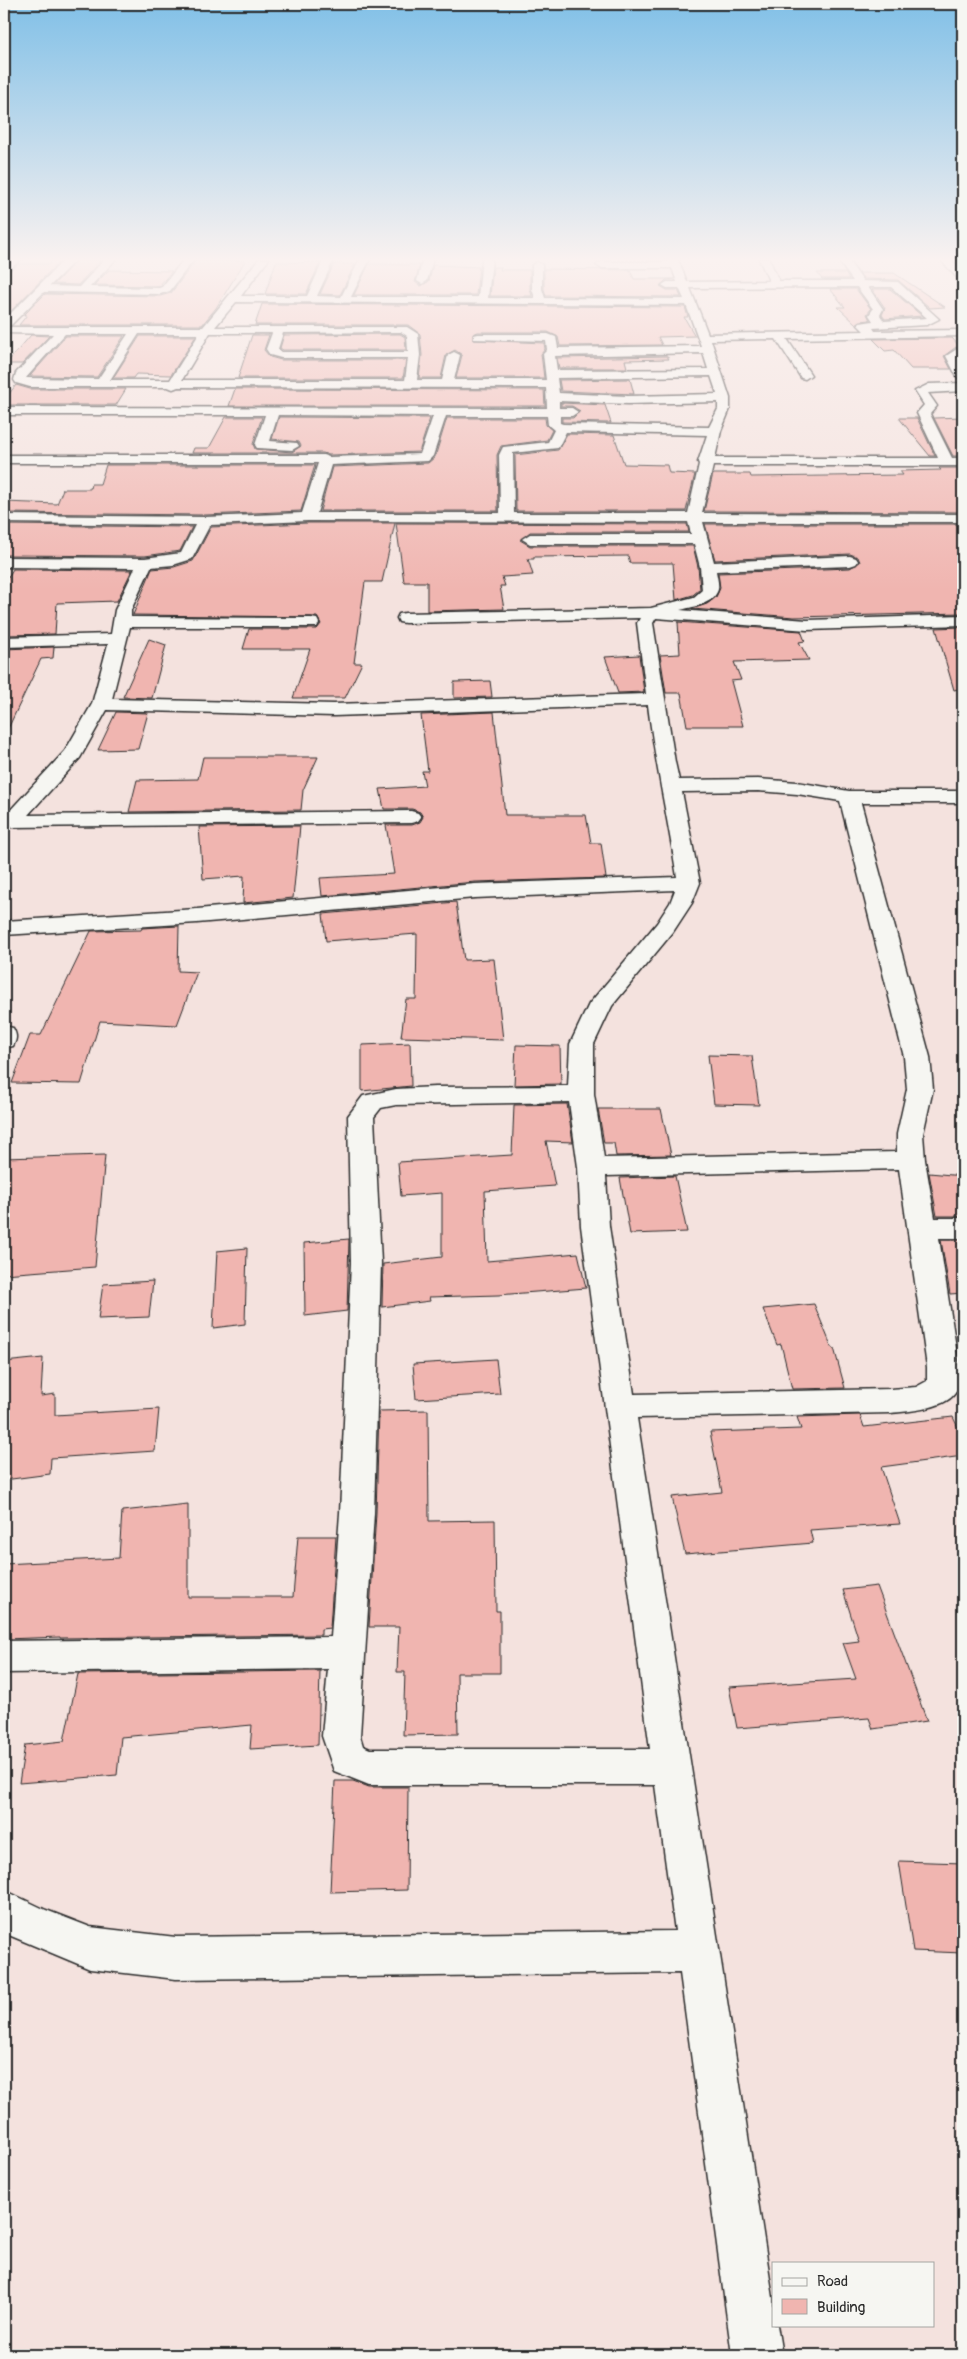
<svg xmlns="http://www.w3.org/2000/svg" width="967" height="2359" viewBox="0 0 967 2359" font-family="Pangolin,sans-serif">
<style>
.building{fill:#f0b5b0;stroke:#2b2b2b}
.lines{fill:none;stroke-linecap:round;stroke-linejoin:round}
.street-casing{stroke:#2b2b2b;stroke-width:3}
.street{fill:#f6f6f2;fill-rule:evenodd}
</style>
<rect width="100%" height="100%" fill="#f4e2de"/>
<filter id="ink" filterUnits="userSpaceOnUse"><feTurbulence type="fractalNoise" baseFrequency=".02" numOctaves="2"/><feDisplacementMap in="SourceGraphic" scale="10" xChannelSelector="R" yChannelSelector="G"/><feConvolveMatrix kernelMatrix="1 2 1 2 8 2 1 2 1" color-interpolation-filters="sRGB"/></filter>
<g filter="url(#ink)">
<!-- building -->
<g class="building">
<path d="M52,260H61L7,315H4V275L18,264H49Z"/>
<path d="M77,260H101L78,285L54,284Z"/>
<path d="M196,260L245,261L216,308L202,325H19L27,315H24L45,294L160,296L171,293Z"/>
<path d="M276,262L320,263L306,294H265Z"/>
<path d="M334,264H355L340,295L320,294Z"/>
<path d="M369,264L420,265L415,282L421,286L429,281L433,265L479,267L476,295H354Z"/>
<path d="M493,267H501L500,270H530V289L532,296H490Z"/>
<path d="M544,269L630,270L634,279H674L666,280L660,286L667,290H678L681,297L546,296L544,289Z"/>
<path d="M109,270L172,271L159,286L94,285Z"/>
<path d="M817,273H845L849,279H822Z"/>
<path d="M859,273H894L945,307L930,308L898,280L864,279Z"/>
<path d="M830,289H856L871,309L867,314L870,320L860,321L856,324L838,307H845Z"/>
<path d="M872,289H890L922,316L885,319L882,315L885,308Z"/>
<path d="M262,304L685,307L688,317H684L695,336L658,337L662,345L560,346L558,337L548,332H478L473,334V340L544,343L545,349L541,354L544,378H456L462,355L455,350L446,355L441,378H419L422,355L420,334L408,325H255Z"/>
<path d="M400,334L405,337L406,350H283L280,348L284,335Z"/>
<path d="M31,335L49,336L22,364H6Z"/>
<path d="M252,335H269L264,350L270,357L281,360H406L403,378H238Z"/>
<path d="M66,336H124L97,377L30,376Z"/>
<path d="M140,336H196L171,375L136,374L133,378H113Z"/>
<path d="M952,338L963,350L956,347L944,356L951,369H911L894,350L885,351L873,339Z"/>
<path d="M667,356L669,359L625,360L627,368H559L557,358Z"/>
<path d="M630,379L634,394L561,391L559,380Z"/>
<path d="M16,385L30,389H126L116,405H4V400Z"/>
<path d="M235,389L544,390L545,406H229Z"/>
<path d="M561,403L605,405L611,423L562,422V418H573L580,411L572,406H561Z"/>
<path d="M226,417H262L253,444L255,449L292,452L301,446L299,442L272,439L279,417L430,418L419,452L329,455L323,453H192L194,448H209Z"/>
<path d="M963,417V456H953L934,418Z"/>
<path d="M447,418H545L546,425L552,430L547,440L501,446L497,455L498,511H320L332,467L428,463L435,457Z"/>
<path d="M899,418H917L935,456H930Z"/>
<path d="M567,434L614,435L624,464L667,465L669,473L695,474L686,511H516L515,455L558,450Z"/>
<path d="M106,465H315L301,511L205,515L4,513V502L57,504L63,489H90L91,484H100Z"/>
<path d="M939,468H963V512L704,511L713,474H750L751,477L903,475L900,471L941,470Z"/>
<path d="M308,523H395L382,582H365L354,663H362L345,698H293L310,649H243L249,629H317L321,624L317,617L133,615L152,569L174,567L193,561L211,527Z"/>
<path d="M396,523L687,524L689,532H530L520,540L530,546H693L698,567L700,589L693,595L676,600L673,563H630L628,556L534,557V559H528L533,575L502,577L505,586H500L504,609L427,611V582H404Z"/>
<path d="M705,524H963V613L794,617L692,609L707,604L716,597L720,588L718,573L850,568L860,562L858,557L850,554L715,560Z"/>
<path d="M4,525L192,527L180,551L145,556L4,555Z"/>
<path d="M13,569L132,570L117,601L57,603L55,634L4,635V584Z"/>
<path d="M678,622L801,631L805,641L799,642L809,660L734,662L741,680L731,681L743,726H687L681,693H666L660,655L680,654Z"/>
<path d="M963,627V688L954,690L936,628Z"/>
<path d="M149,639L166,645L152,698L123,697Z"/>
<path d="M54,647L53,658L41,659L4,737V649Z"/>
<path d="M639,655L644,692L618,693L605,657Z"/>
<path d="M490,681L492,697L454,698V682Z"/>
<path d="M116,712L148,713L138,749L98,750Z"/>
<path d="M494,712L505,815H586L591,843H601L606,878L475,882L322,896L320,878L394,874L386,825H412L420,822L423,817L420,812L412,809H384L380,789L425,786L422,771H428L421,715Z"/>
<path d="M203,757H318L303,790L301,810L129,812L137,780L198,779Z"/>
<path d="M300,826L293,898L243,903L244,876L203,879L199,827Z"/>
<path d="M456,902L464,960L494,959L503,1040L401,1037L406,999H416L417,934L326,941L323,914Z"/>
<path d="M179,926L178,971L197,972L177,1025L100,1021L81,1084L12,1083L30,1035H41L91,931L141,930L142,928Z"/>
<path d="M410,1043L411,1086L362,1091V1045Z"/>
<path d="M516,1045L560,1046L561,1084L514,1085Z"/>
<path d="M708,1055L752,1056L759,1105L714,1104Z"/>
<path d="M567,1104L573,1142L546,1141L555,1186L485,1191L487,1261L578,1253L586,1288L498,1295L429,1297L430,1301L382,1307L383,1264L442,1257V1193L401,1196L398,1162L512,1155L514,1105Z"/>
<path d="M598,1109H661L671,1155L616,1156L614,1143H604Z"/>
<path d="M105,1155L95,1267L4,1274V1158Z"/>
<path d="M929,1173L963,1176V1216H937Z"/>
<path d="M675,1176L687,1232L630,1234L620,1178Z"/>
<path d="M349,1239L347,1311L305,1316L304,1243Z"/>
<path d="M941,1240H963V1293L950,1294Z"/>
<path d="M247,1248L245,1324L213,1328L217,1251Z"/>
<path d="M153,1281L149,1317L98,1319L103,1284Z"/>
<path d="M814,1304L832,1348H834L845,1388L792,1389L781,1344L777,1345L763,1309Z"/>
<path d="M43,1358L41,1396L55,1394V1415L159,1409L155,1451L51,1458L50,1474L4,1480V1362Z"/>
<path d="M496,1359L500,1394L416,1399L413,1364Z"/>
<path d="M428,1410L429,1521L495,1520L496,1611H500V1673H457L458,1734L403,1735L405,1672H397L399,1627H369L376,1513L379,1411Z"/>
<path d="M860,1415L864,1427L953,1417L963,1438V1456L881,1467L900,1524L810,1530L813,1543L685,1554L672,1497L722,1492L710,1432L801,1429L797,1417Z"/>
<path d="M188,1504V1597H293L298,1536H336L330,1628L321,1629V1635L60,1638V1637L4,1639V1564L119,1558L122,1511Z"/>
<path d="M877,1586L927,1721L873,1729L869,1718L737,1728L729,1687L856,1679L843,1643L859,1641L843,1590Z"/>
<path d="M320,1671L318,1745L250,1749L252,1725L121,1737L117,1775L19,1783L25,1745L64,1741L78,1674Z"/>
<path d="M335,1781H353L369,1787H408L407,1890L330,1892Z"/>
<path d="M899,1861L963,1863V1953L913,1951Z"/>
</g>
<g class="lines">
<defs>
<g id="street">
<path d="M10,259H22L4,273V265Z"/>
<path d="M65,259H76L50,286L79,287L105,259H116L90,287L159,288L162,287L184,259H194L170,291L160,294L44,292L9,327H203L259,259H269L241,296H307L324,259H334L317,296L341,297L360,259H370L351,297H478L482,259H492L488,298H535L532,289V265L537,262L542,265V289L545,298L684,299L679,288H667L662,285L667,282H677L672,268H601L596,265L601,262H669L668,259H678L687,282L769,281L759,259H769L779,281H853L837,259H847L863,281L898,282L939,319L927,325L873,328L875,331L963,330V336L787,339L811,375L805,379L801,378L776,339L711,340L730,398V409L721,431L715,458H938L917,413L924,405L915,391L929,384L963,383V391L928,393L937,406L930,414L952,458H963V466H713L702,513L963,514V522H703L714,562L850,556L856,558L858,561L856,564L850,566L716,571C717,577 720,587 717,592C711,605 692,607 680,610L807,620L963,615V625L807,630L656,618L653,623L675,762L679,780L758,779L797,782L849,791H963V803H861L930,1057L933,1089L923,1134L925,1160L935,1218H963V1238H939L959,1367C958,1373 959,1381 958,1387C952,1409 909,1411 891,1413L637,1418L773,2298V2325H777L782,2355H732L680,1973L176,1979L90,1969L4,1933V1890L46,1910L90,1927L176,1937L675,1931L655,1785H369L334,1771L322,1736L328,1669L4,1673V1641L331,1637L340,1513L351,1263L348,1116L363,1096L396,1089L435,1087L568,1086L570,1044L589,1004L657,923L670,903L675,890L475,898L197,923L4,935V921L197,909L475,884L677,877C668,819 655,763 648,705L334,716L107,710L80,758L28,815L411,811L418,813L421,817L418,821L411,823L11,827L4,825V817L65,751L92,704L108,644L4,647V637L111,634L115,610L135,568L4,567V557L145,558L181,553L195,525L4,523V515L205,517L302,513L318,463H4V455H323L329,457L420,454L433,416L278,415L270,441L297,443L299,446L292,450L257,448L255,445L265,415H4V407L547,408L546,388L178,387L173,389L168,387H30L16,383L14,380L16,373L53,334L4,333V320ZM857,287L873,309L869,315L873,321L860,323L858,325L864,331L708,334L690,288ZM868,287H891L927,318L884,321L880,315L883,309ZM236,302L686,305L701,346L558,348L556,337L548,334H478L474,335V339L546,341L547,350L543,354L546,380H454L460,355L454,352L448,355L442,380H417L420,355L418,334L407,327H215ZM401,332L407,336L408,352H282L278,349L283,333ZM210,333H272L266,349L270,355L281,358H408L405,380H182ZM65,334H128L98,379L26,378ZM139,334H199L170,380H110ZM703,353L708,369L557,370L555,356ZM711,376L717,394L628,396L559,393L557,378ZM559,401L628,404L718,402V409L709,427L563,424L560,423V416H572L578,412L572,408H559ZM446,416H547L548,425L554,430L548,442L503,447L499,455L500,513H317L331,465L428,461L433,456ZM566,432L707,435L698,462L699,464L688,513H514L513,453L558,448ZM308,521L688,522L691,534H530L522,539L530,544H694L700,567L702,590L694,597L651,608L405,613L399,614L397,618L399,622L405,623L640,618L637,623L646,694L334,704L112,699L130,627H317L319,623L317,619L311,618L131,617V610L151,567L173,565L192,559L210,525ZM758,791L797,794L840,801L904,1057L907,1089L897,1134V1152L604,1158L594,1094V1044L612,1006L673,932L692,903L700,883L682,792ZM569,1102L578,1167L581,1226L650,1749H370L363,1746L360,1736L374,1513L381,1263L374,1117L381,1108L396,1105ZM899,1169L927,1367V1381L916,1387L891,1389L634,1394L609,1226L606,1176Z"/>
<path d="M423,259H433L427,281L422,284L417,281Z"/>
<path d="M940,259H951L963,272V281L959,280Z"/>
<path d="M957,349L963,352L958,357L963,366V381L957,377L946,356Z"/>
<path d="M4,1026L13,1028C17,1035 17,1039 13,1046L4,1048Z"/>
</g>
</defs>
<!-- street casing -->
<use href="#street" class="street-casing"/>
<!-- street -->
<use href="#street" class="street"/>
</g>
</g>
<!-- sky -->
<linearGradient id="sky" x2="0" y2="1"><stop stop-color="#81c0e7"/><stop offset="0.44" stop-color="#faf2f0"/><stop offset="1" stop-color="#faf2f0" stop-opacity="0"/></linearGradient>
<rect width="967" height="590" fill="url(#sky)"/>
<!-- margin -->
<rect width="967" height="2359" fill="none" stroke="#f6f6f2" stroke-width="20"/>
<rect x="10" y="10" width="947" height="2339" fill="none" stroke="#2b2b2b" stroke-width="2" filter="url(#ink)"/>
<!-- legend -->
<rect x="772" y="2262" width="162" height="65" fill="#f6f6f2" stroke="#a5a5a2"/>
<rect x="782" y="2278" width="25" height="8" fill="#f6f6f2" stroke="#a5a5a2"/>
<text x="817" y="2286" font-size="15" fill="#2b2b2b">Road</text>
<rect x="782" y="2299" width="25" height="15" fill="#f0b5b0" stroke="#a5a5a2"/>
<text x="817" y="2312" font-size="15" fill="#2b2b2b">Building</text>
</svg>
